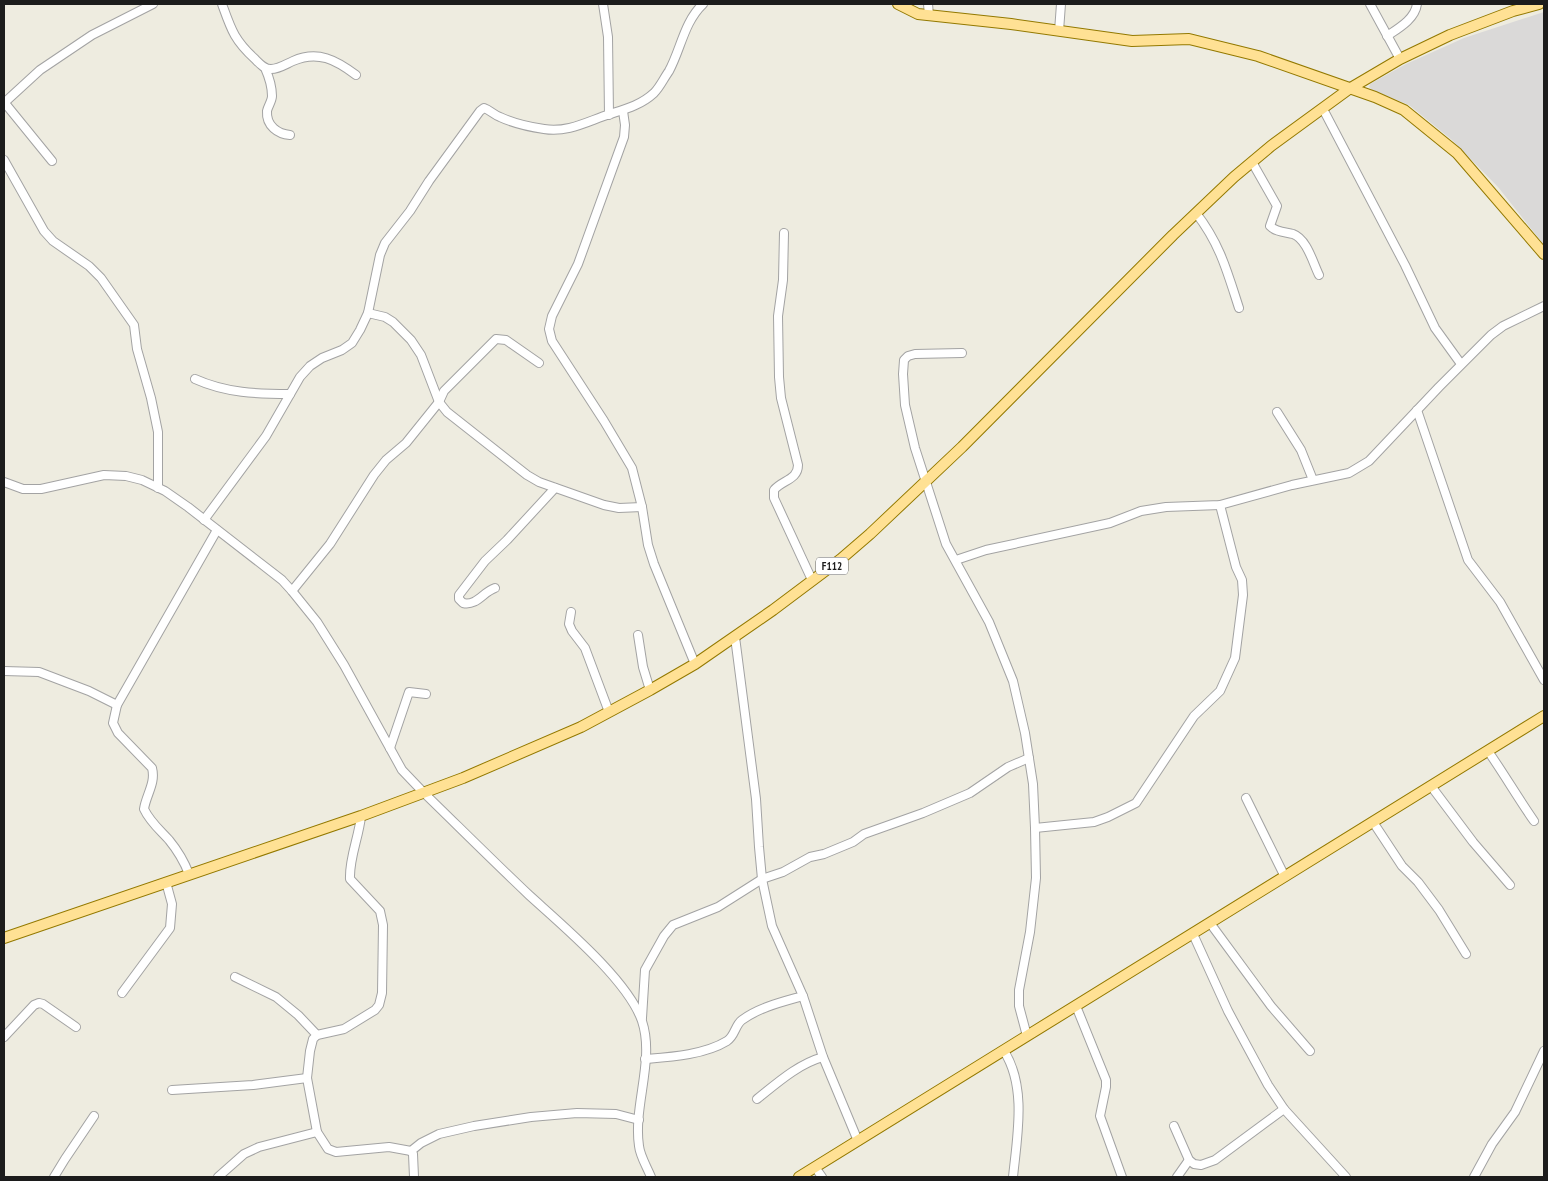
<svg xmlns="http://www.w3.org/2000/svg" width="1548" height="1181" viewBox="0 0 1548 1181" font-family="'PT Sans Narrow',sans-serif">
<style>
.residential{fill:#dad9d8}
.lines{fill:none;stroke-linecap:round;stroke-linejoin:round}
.minor-casing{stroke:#a3a3a3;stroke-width:10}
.major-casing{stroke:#937900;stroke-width:12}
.minor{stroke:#fff;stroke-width:8}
.major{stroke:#ffe194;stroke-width:10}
.labels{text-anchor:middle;stroke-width:5;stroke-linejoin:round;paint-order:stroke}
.shield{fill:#fff;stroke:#606060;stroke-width:1}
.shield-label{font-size:11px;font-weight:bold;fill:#1c1c1c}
</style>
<rect width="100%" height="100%" fill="#eeece0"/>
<!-- residential -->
<path class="residential" d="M1544,12V245L1498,187L1452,140L1409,105L1372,90L1369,87L1370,84L1406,64L1464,38Z"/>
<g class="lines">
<defs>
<g id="minor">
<path d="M222,4C231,29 234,40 255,59C260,64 264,69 271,69C279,69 286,64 293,61C318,50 336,60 356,75"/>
<path d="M603,4L608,37L609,115"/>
<path d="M928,4L929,15"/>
<path d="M1370,4L1400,59"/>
<path d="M1059,31L1061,4"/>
<path d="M1387,36C1399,28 1415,19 1417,4"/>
<path d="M265,68C269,77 272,86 272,96C272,101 268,106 267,111C266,126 278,134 290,135"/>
<path d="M4,102L52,161"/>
<path d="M4,103L40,70L92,35L153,4"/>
<path d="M1323,109L1405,265L1435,328L1461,364"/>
<path d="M623,111L625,125L624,137L578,264L552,316L549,329L552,341L604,421L632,468L642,507L648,545L654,564L695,664"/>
<path d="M4,160L44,231L53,241L89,266L101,278L134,325L137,349L151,398L158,432V488"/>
<path d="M1252,162L1277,206L1270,226C1276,232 1285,232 1293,234C1307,239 1313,263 1319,275"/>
<path d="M1196,213C1220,244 1227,271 1239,308"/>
<path d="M784,233L783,280L778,316L779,377L781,398L798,465C798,480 782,480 774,490V498L812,580"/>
<path d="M368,313L385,317L393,322L411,340L421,355L439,402L447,412L527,475L539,482L604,505L619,508L642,507"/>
<path d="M962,353L915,354L908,356L904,360L903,374L905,405L915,448L946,544L989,622L1013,681L1025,733L1033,784L1035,828L1036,878L1030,932L1019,990V1006L1027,1036"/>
<path d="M195,379C226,393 257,394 290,394"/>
<path d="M1417,410L1468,560L1500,602L1544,680"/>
<path d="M1277,412L1301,450L1313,480"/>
<path d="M4,482L23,489H41L104,475L126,476L142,480L165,491L188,507L282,580L292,591L317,622L344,665L402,770L423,792C458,826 493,861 529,895C562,925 628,980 642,1021C655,1060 633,1106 639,1146C640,1156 647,1167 651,1177"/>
<path d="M204,520L266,436L300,377L310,366L322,358L342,350L352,343L360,330L368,313L380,255L385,243L410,211L429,181L480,111L484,108C490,110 494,115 500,117C513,123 530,127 544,129C568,133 588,121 610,114C626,109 641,105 654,93C660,87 664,78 669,71C681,49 684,22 703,4"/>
<path d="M956,560L986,550L1110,523L1141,511L1166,507L1220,505L1292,485L1349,473L1369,461L1439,387L1491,335L1503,326L1544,306"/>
<path d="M495,588C483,592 477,606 463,603L459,599V595L485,561L507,540L555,488"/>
<path d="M292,591L330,544L374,475L386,460L406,443L439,402L444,391L496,339L506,340L539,363"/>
<path d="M571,612L569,624L572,631L585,648L609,712"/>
<path d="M638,635L643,667L650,690"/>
<path d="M735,637L756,799L759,847L762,879L772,926L803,996L823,1057L858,1141"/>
<path d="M4,671L39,672L89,691L117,705"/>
<path d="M390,748L409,692L426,694"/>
<path d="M1488,751C1504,774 1518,798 1534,821"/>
<path d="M1431,786L1473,842L1510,885"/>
<path d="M1246,798L1285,877"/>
<path d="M361,816C359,837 349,858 350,879L380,911L383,925L382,993L379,1005L375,1010L344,1029L317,1035L313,1039L310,1051L307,1078L317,1132L328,1149L336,1152L389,1147L411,1151L421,1143L439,1134L474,1126L531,1117L577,1113L616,1114L639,1120"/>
<path d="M1373,822L1402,866L1418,882L1439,910L1466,954"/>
<path d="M1035,828L1094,822L1108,817L1136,803L1194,716L1220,691L1235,658L1243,595L1242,580L1236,567L1220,505"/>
<path d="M189,874C184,861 178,851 169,840C160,830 150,822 144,809C146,795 156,783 152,768L118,733L113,723L117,705L217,530"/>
<path d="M1210,923L1271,1006L1310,1051"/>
<path d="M1193,934L1228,1011L1268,1085L1284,1109L1346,1177"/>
<path d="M235,977L276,997L298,1015L317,1035"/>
<path d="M122,993L170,928L172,904L166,882"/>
<path d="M1076,1006L1106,1080V1087L1100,1116L1122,1177"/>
<path d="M642,1018L645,970L664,936L673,925L718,907L762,879L783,872L810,857L824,854L853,842L864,834L923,813L970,793L1008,767L1029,758"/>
<path d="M4,1037L34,1005L39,1003L43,1004L76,1027"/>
<path d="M1004,1051C1027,1087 1017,1137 1013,1177"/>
<path d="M645,1059C670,1057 704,1055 727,1041C735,1036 735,1025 742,1020C760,1007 782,1002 803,996"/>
<path d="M172,1090L253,1085L307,1078"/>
<path d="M757,1099C777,1083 798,1064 823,1057"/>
<path d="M1174,1126L1189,1160L1194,1164L1201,1165L1215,1160L1284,1109"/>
<path d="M411,1151L413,1154L414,1177"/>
<path d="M815,1167L822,1177"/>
<path d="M54,1177L65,1159L94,1116"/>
<path d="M218,1177L244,1154L259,1147L317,1132"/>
<path d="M1177,1177L1189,1160"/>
<path d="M1474,1177L1492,1144L1515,1112L1544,1051"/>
</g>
<g id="major">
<path d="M898,4L918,14L1011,24L1132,41L1189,39L1258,56L1375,97L1404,110L1457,153L1544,254"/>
<path d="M4,938L361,816L463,778L581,727L650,690L695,664L773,610L841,559L870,534L962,447L1173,235L1234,177L1271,146L1349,89L1400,59L1450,35L1513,11L1539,4"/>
<path d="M799,1177L1544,716"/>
</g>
</defs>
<!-- minor casing -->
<use href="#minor" class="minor-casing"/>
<!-- major casing -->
<use href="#major" class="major-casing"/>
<!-- minor -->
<use href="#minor" class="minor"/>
<!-- major -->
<use href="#major" class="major"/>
</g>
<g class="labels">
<!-- shield labels -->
<rect class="shield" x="816" y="557.5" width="32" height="17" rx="4"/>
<g class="shield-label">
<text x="832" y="570">F112</text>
</g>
</g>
<!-- border -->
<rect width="1548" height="1181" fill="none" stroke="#1c1c1c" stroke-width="10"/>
</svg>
